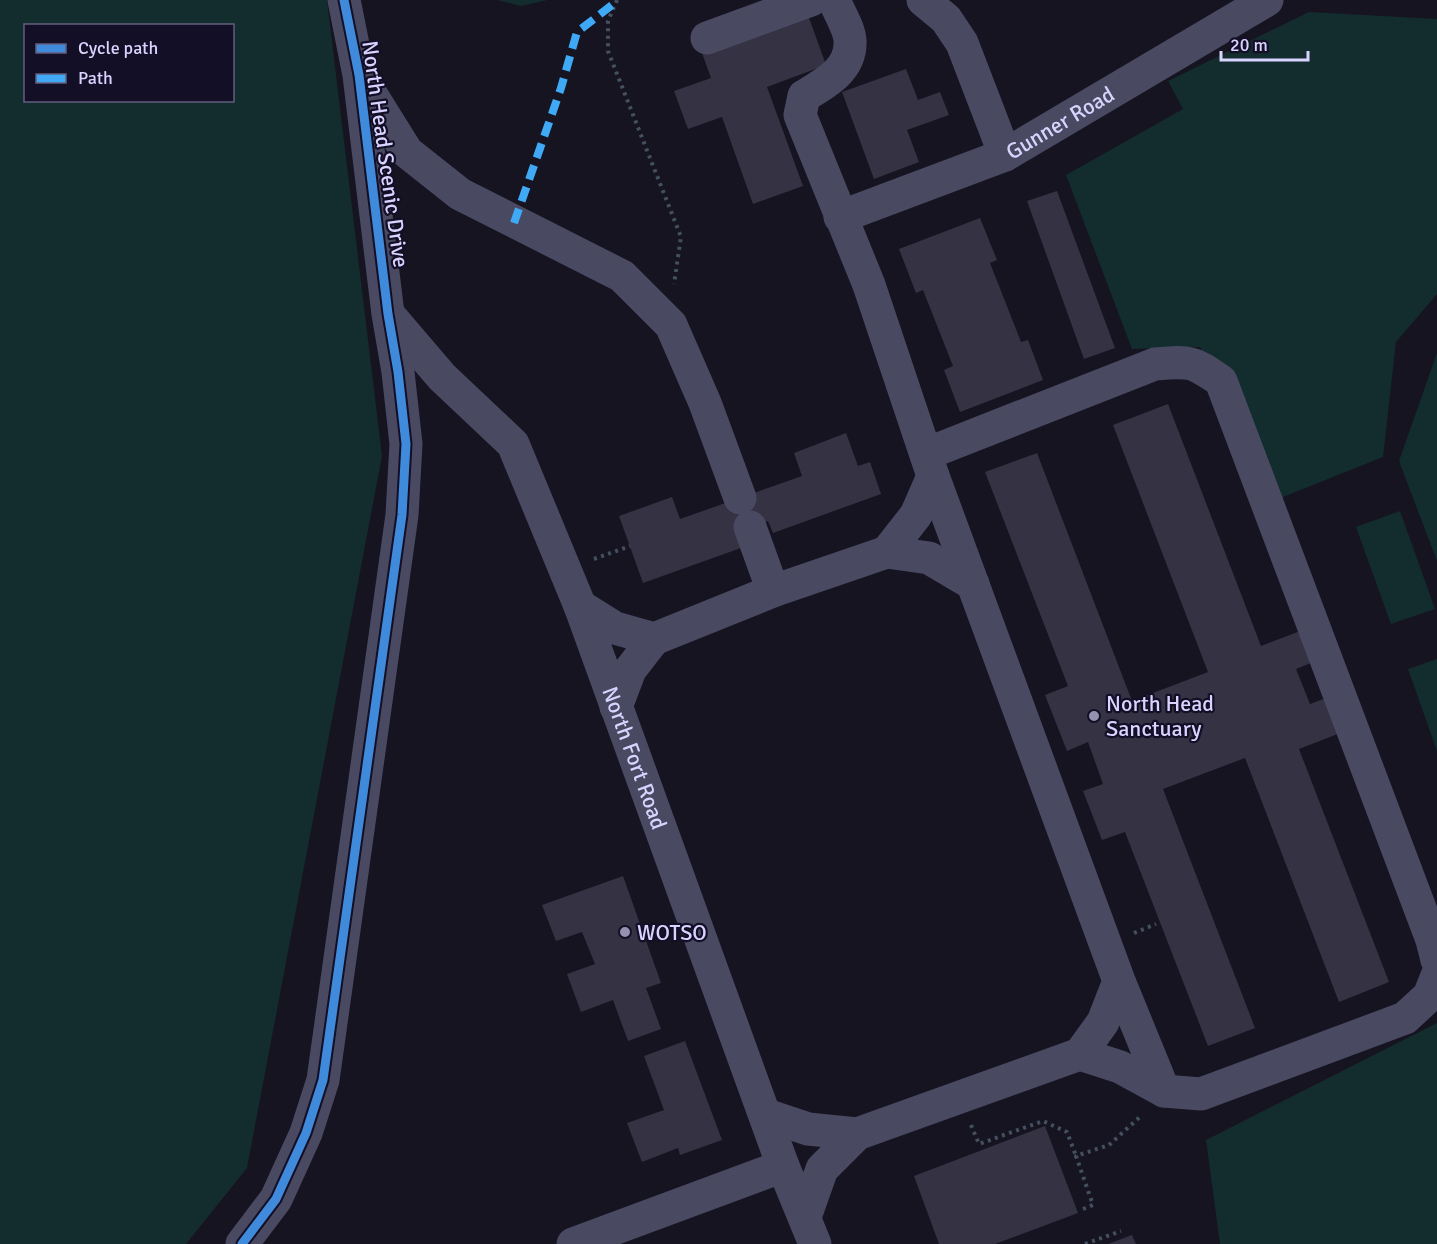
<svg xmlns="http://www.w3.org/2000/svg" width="1437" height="1244" viewBox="0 0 1437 1244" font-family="Signika,sans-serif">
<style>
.green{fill:#132c2d;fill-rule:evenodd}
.building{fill:#343243}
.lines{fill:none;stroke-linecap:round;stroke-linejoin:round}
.path{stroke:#44505f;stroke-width:4;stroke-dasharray:3 4.5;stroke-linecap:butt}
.minor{stroke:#4a4962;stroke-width:33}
.quiet{stroke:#3fa9f5;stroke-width:8;stroke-dasharray:15 8;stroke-linecap:butt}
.cycleway-casing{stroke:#130f26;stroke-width:13}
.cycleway{stroke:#408adc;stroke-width:9}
.poi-dot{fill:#9591b1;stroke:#130f26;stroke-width:2}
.labels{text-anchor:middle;stroke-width:4.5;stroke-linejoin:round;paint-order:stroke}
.street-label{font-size:22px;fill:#d9d4ff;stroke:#130f26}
.poi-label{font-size:22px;fill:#d9d4ff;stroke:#130f26;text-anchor:start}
</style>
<rect width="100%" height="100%" fill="#161421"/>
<!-- green -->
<g class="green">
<path d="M0,0H327L382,456L247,1168L186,1244H0ZM26,26H232V100H26Z"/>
<path d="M497,0H548L521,6Z"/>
<path d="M1309,12L1437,19V294L1396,342L1383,457L1278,499L1200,347L1132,349L1066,175L1183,109L1168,81Z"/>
<path d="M1437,353V561L1399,461Z"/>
<path d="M1400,511L1435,609L1391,624L1356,527Z"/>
<path d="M1437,659V751L1408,669Z"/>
<path d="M1437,1023V1244H1220L1206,1140Z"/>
</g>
<!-- building -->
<g class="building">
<path d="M808,15L826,65L767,87L803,186L753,204L722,117L688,129L674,91L711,78L702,53Z"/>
<path d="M906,69L918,100L940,92L949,115L907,130L919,162L874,179L842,92Z"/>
<path d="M1057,191L1115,348L1084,359L1027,201Z"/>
<path d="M980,218L997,260L990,263L1021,342L1028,340L1043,380L960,412L944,370L953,366L923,290L916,293L899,249Z"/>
<path d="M1168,404L1261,646L1303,630L1316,661L1296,669L1310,704L1329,697L1343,732L1299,749L1389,982L1339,1002L1245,758L1163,789L1255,1028L1208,1046L1125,832L1102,840L1083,791L1103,784L1088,742L1067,751L1045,695L1068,686L985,472L1037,453L1132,701L1208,672L1113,425Z"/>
<path d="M846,433L858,466L870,462L881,494L773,533L768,521L750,527L741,548L643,583L619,516L672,497L680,519L802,476L794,453Z"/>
<path d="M623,876L661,983L646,988L661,1029L628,1041L613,1000L581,1012L567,974L595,964L582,932L556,941L542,905Z"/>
<path d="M685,1041L722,1140L680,1155L678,1148L642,1162L627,1123L664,1110L644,1056Z"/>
<path d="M1045,1126L1078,1213L995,1244H939L914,1176Z"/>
<path d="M1132,1235L1136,1244H1108Z"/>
</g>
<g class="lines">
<!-- path -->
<g class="path">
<path d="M617,0L608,21V51L681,237L674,284"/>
<path d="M594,559L630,546"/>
<path d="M1134,933L1156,924"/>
<path d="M971,1125L979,1144L1043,1121L1067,1132L1076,1156"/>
<path d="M1083,1209L1093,1205L1076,1156L1109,1145L1142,1115"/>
<path d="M1085,1244L1121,1231"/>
</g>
<!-- minor -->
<g class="minor">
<path d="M834,0C839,12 849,28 850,40C852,69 826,83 804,96L800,115L869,285L933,476L1119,981L1164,1091L1120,1067L1080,1054L1103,1022L1119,981"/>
<path d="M923,0L946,19L962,43L1005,155"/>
<path d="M707,38L811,0"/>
<path d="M364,83L407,152L460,194L622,276L671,325L705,403L740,498"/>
<path id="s1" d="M840,217L1005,155L1267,0"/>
<path id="s2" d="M389,315L442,377L513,444L580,606L783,1166L815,1244"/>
<path d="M926,454L1155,364C1191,361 1192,361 1221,381L1432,940L1437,960"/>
<path d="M750,527L773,591"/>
<path d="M887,552L929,558L973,584"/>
<path d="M580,606L615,628L654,639L630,670L616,707"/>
<path d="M654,639L773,591L887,552L916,515L933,476"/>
<path d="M1164,1091L1201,1094L1405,1018L1429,996L1437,976"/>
<path d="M766,1115L808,1129L857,1134L822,1169L805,1217"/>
<path d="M857,1134L1080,1054"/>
<path d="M242,1244L276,1199L306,1133L323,1080L402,515L406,444L398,372L388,314L359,75L344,0"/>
<path d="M573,1244L783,1166"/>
</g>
<!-- quiet -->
<path class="quiet" d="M514,223L561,88L577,32L616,2"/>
<defs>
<path id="cycleway" d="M242,1244L276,1199L306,1133L323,1080L402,515L406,444L398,372L388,314L359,75L344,0"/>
</defs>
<!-- cycleway casing -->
<use href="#cycleway" class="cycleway-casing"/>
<!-- cycleway -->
<use href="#cycleway" class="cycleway"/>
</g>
<!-- markers -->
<g class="poi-dot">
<circle cx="1094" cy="716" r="6"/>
<circle cx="625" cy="932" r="6"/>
</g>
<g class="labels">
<!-- street labels -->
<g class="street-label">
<text dy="8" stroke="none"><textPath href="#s1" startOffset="240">Gunner Road</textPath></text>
<text transform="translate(386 154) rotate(82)" y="8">North Head Scenic Drive</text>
<text dy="8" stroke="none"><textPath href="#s2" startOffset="516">North Fort Road</textPath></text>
</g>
<!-- poi labels -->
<g class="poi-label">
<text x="1106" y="711">North Head<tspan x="1106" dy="25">Sanctuary</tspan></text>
<text x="637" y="940">WOTSO</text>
</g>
</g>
<!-- legend -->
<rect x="24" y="24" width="210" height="78" fill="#130f26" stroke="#625e7d" stroke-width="1.5"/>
<rect x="36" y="44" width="30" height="9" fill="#408adc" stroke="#625e7d" stroke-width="1.5"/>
<text x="78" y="54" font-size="18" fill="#d9d4ff">Cycle path</text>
<rect x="36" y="74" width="30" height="9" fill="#3fa9f5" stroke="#625e7d" stroke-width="1.5"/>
<text x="78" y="84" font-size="18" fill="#d9d4ff">Path</text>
<!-- scale -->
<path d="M1221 51v9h87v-9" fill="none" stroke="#d9d4ff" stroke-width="3"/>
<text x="1230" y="51" font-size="18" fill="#d9d4ff" stroke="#130f26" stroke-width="4.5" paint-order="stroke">20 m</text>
</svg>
